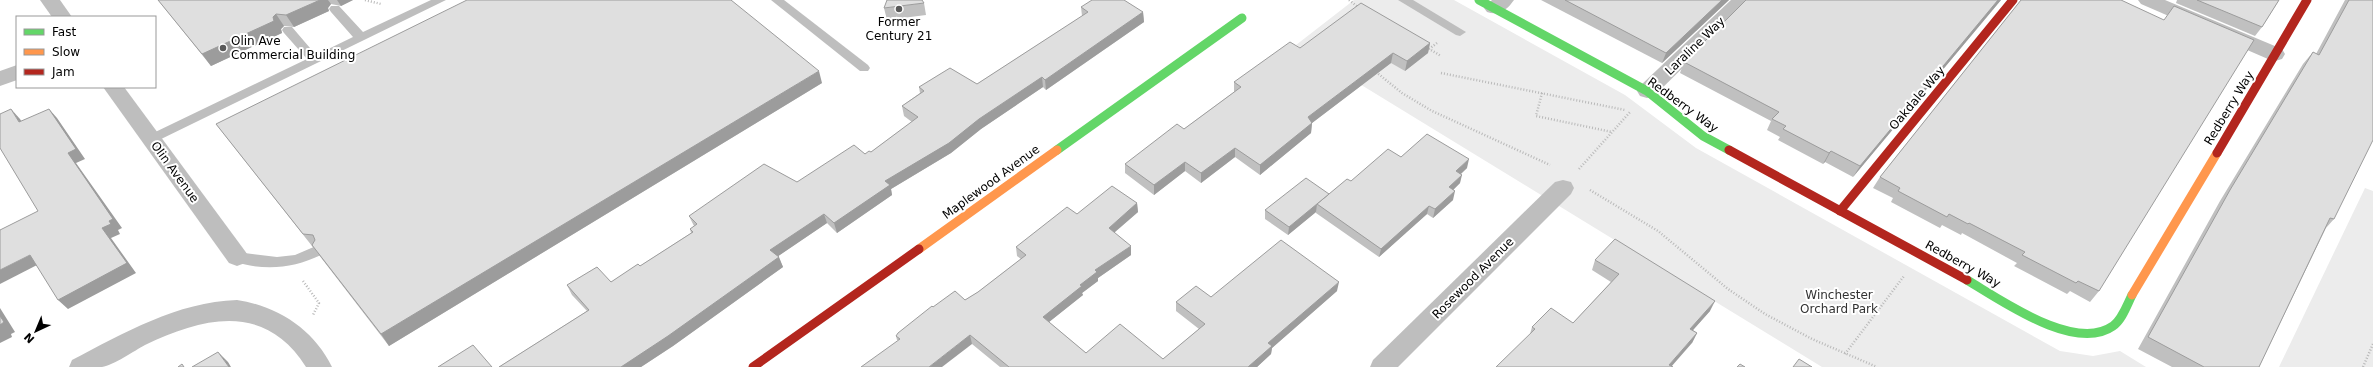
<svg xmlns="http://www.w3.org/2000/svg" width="2373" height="367" viewBox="0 0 2373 367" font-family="'DejaVu Sans',sans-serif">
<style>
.green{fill:#ececec}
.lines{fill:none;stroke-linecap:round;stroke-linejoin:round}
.path{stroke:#b9b9b9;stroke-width:2.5;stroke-dasharray:1 2;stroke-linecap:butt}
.lane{fill:#bebebe;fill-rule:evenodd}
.street{fill:#bebebe;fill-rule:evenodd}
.fast{stroke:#63d668;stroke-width:9}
.slow{stroke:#ff974d;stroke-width:9}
.jam{stroke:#b3261e;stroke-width:9}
.wall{fill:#c0c0c0}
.shaded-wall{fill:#9c9c9c}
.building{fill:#dfdfdf;stroke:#9c9c9c}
.poi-dot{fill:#595959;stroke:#fff;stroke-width:1.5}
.labels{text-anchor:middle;stroke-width:4;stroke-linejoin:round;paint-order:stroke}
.poi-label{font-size:12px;fill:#000;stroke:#fff}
.street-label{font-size:12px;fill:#000;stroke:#fff}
.park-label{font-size:12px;fill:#333;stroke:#fff}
</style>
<rect width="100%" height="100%" fill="#fff"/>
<!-- green -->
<g class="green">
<path d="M1354,0H1454L1625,95L1696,148L2060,351L2093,356L2120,351L2146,367H1822L1296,45Z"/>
<path d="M2365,188L2373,191V367H2279Z"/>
</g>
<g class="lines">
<!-- path -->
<g class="path">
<path d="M365,0L381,4"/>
<path d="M1349,0L1358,7"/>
<path d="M1426,47L1441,56"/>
<path d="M1429,49L1437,43"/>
<path d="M1376,72L1402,93L1432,111L1550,165"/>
<path d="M1441,73L1625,110"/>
<path d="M1542,93L1536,116L1612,132"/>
<path d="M1579,169L1631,111"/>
<path d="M1590,190L1658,231L1728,289L1765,314L1812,339L1877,367"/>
<path d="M303,281L319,303L313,315"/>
<path d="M1845,354L1904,276"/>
<path d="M2363,367L2373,344"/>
</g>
<!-- lane -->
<g class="lane">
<path d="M431,0H446L155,142L151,144L145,139L147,136L307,59L284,33L282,30L284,27H292L316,55L353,37L331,12L329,9L331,6H339L363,32Z"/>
<path d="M771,0H784L868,65L870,68L868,71H860Z"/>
<path d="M1398,0H1413L1466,32L1460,36L1456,35Z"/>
<path d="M316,246L321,247L323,251L321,255C292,269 263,271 232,261L230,257L232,253L237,252L277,257L295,255Z"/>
</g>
<!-- street -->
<g class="street">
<path d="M40,0H60L72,17H52Z"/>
<path d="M1492,0H1514C1507,10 1499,16 1487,12L1484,8Z"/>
<path d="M1731,0H1752L1654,96L1647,98L1640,96L1637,91L1640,86Z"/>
<path d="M2138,0H2165L2282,49L2285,54L2282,59L2275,61L2268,59L2141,4Z"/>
<path d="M17,65V80L0,86V71Z"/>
<path d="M103,87H124L245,251L249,257L245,263L237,266L229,263Z"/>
<path d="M1563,180L1571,182L1574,188L1571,194L1398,367H1370L1373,360L1555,182Z"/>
<path d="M237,300C278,306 314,330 332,367H306C265,302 204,317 145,345C134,351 114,365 102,367C91,367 79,367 69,367L72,360C124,333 177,302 237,300Z"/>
</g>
<!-- fast -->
<g class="fast">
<path d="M1479,0L1647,91L1703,136L1729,150"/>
<path d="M1057,150L1242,18"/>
<path d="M1967,280C2001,300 2075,353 2113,326C2122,320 2127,305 2132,295"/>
</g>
<!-- slow -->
<g class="slow">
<path d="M919,249L1057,150"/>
<path d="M2132,295L2217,153"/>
</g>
<!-- jam -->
<g class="jam">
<path d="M1729,150L1967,280"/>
<path d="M2217,153L2307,0"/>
<path d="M1840,211L2013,0"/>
<path d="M753,367L919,249"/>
</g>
</g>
<!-- wall -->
<g class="wall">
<path d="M158,0H353L341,6L331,4L328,8L329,11L294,27L284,26L281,29L282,33L211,66Z"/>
<path d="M1541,0H1729L1662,63Z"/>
<path d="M1746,0H2001L1853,177L1825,162L1823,164L1778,140L1780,137L1767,130L1771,121L1680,73L1684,62Z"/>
<path d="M2021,0L2099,291L2090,302L2070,291L2067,294L2014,266L2017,263L1962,233L1961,235L1942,225L1940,228L1891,202L1893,198L1873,188L1880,177Z"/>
<path d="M2177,0H2279L2262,27L2255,36L2176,3Z"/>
<path d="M2345,0H2373L2334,219L2326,228L2259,367H2172L2138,349L2220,201L2303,64L2313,52L2316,54Z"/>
<path d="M924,3L926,15L887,20L884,8Z"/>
<path d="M1081,7L1143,12L1144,22L1046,90L1043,87L981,129L951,153L891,189L892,195L837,233L827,223L778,256L783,267L673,346L641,367H499L587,311L572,295L567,285L611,282L640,266L691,233L690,229L694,226L689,216L797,182L865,154L871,152L912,122L904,116L902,106L920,93L919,87L977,84L1082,16Z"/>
<path d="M1430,43L1428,53L1405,71L1391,63L1312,123L1311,133L1260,175L1235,157L1201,183L1185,171L1154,195L1125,173V164L1184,129L1234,92V82L1300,48Z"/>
<path d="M822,83L389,346L312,246L216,124Z"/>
<path d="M1401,157L1467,168L1461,174L1460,183L1453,190V200L1433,218L1427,214L1379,257L1316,213V212L1288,235L1265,219V210L1329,194L1351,181Z"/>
<path d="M1137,203L1138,212L1114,233L1131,255L1098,278V281L1082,293L1083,295L1049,322L1086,353L1163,359L1199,329L1176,311V302L1211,297L1337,291L1272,348L1271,354L1257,367H1000L972,344L897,340L896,336L933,307L965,300L978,292L1021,259L1017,256L1016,247L1077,214Z"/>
<path d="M1595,260L1710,311L1693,330L1697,333L1692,343L1530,334L1532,327L1573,323L1611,282L1592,270Z"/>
</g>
<!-- shaded-wall -->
<g class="shaded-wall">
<path d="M320,0H328L331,4L328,8L329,11L294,27L286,15Z"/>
<path d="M337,0H353L341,6Z"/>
<path d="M1722,0H1729L1662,63L1666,53Z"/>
<path d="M1998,0H2001L1853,177L1860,166Z"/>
<path d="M1143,12L1144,22L1046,90L1045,80Z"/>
<path d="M276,14L284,26L281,29L282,33L211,66L202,54L273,17Z"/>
<path d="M1430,43L1428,53L1405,71L1407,61Z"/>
<path d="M1393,53L1391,63L1312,123L1311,133L1260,175V165L1308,117Z"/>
<path d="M819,71L822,83L389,346L381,334Z"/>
<path d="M1042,77L1043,87L981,129L951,153L891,189L892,195L837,233L834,223L885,181Z"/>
<path d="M11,109L20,119L28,132L19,122Z"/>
<path d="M49,109L57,118L85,159L76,163L122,228L118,230L120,234L111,238L136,273L68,309L58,300L68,153Z"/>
<path d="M1235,148V157L1201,183V173Z"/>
<path d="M1831,151L1825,162L1823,164L1829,153Z"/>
<path d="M1469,159L1467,168L1454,180L1456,171Z"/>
<path d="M1185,162V171L1154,195V185Z"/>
<path d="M1462,175L1460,183L1447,196L1449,187Z"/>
<path d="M1455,191L1453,200L1433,218L1435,209Z"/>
<path d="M1329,194L1317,204L1316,212L1288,235L1289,227Z"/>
<path d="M1137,203L1138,212L1109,237V228Z"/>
<path d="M1429,206L1427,214L1379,257L1381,249Z"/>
<path d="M824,214L827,223L774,259L770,250Z"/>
<path d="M1131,246V255L1098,278V281L1082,293L1083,295L1044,326L1043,317L1080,285L1095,270Z"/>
<path d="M30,255L39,264L0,284V270Z"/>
<path d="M779,257L783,267L673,346L641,367H621Z"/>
<path d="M1339,282L1337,291L1272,348L1271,354L1257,367H1248L1268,343Z"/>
<path d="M1715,301L1710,311L1685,339L1690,329Z"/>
<path d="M0,308L15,332L11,334L12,337L0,343Z"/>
<path d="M1697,333L1692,343L1671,367L1669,365Z"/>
<path d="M970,335L972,344L942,367H929Z"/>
<path d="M218,352L228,362L231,367H229Z"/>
</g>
<!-- building -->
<g class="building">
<path d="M158,0H320L286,15L276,14L273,17L274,21L202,54Z"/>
<path d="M467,0H731L819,71L381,334L312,245L315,240L313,235L303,234L216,124Z"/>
<path d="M887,0H922L924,3L884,8Z"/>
<path d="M1092,0H1124L1143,12L1045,80L1042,77L979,119L949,143L885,181L890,185L834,223L824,214L770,250L779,257L668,336L621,367H499L589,310L567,285L597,267L611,282L638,264L640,266L693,232L690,229L697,224L689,216L764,164L797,182L854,145L865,154L869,151L871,152L918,117L902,106L924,91L919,87L950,68L977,84L1088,12L1081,7Z"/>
<path d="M1565,0H1722L1666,53Z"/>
<path d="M1746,0H1998L1860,166L1831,151L1829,153L1783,129L1786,126L1772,119L1779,112L1684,62Z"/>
<path d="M2021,0H2121L2164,20L2174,6L2254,40L2099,291L2078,281L2076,283L2022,255L2025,252L1969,223L1968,224L1949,214L1947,217L1898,191L1900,188L1880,177Z"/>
<path d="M2197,0H2279L2262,27Z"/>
<path d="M2349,0H2373V140L2334,219L2330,218L2259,367H2204L2148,337L2230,190L2313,52L2319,55Z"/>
<path d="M1361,3L1430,43L1407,61L1393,53L1308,117L1312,123L1260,165L1235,148L1201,173L1185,162L1154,185L1125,164L1177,124L1184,129L1241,87L1234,82L1290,42L1300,48Z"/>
<path d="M11,109L19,122L49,109L76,149L68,153L113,219L109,221L111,224L102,228L127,263L58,300L30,255L0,270V230L38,211L0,148V114Z"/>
<path d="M1427,134L1469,159L1456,171L1462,175L1449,187L1455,191L1435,209L1429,206L1381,249L1317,204L1347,179L1351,181L1388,149L1401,157Z"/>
<path d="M1306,178L1329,194L1289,227L1265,210Z"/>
<path d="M1112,186L1137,203L1109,228L1131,246L1095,270L1097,272L1080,285L1082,286L1043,317L1086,353L1120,324L1163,359L1205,324L1176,302L1196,286L1211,297L1281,240L1339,282L1268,343L1272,346L1248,367H1009L970,335L929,367H861L900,339L896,336L898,333L932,306L933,307L955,291L965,300L978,292L1026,255L1016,247L1067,207L1077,214Z"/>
<path d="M1615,239L1715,301L1690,329L1697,333L1669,365L1673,367H1496L1535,329L1532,327L1551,308L1573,323L1619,274L1595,260Z"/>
<path d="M0,316L4,322L0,325Z"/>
<path d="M473,345L492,367H438Z"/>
<path d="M218,352L229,367H192Z"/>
<path d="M1799,359L1812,367H1793Z"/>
<path d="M182,364L184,367H178Z"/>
<path d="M1740,364L1745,367H1737Z"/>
</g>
<!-- markers -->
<g class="poi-dot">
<circle cx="899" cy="9" r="4"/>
<circle cx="223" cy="48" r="4"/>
</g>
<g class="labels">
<!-- poi labels -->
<g class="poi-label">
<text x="899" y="26">Former<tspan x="899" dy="14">Century 21</tspan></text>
<text x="231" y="45" text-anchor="start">Olin Ave<tspan x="231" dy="14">Commercial Building</tspan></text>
</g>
<!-- street labels -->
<g class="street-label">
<text transform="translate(1695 46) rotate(-44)" y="4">Laraline Way</text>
<text transform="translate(1917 98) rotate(-50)" y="4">Oakdale Way</text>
<text transform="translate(1683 105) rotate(36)" y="4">Redberry Way</text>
<text transform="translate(2229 108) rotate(-59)" y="4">Redberry Way</text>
<text transform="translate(175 172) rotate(54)" y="4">Olin Avenue</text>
<text transform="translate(991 182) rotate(-36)" y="4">Maplewood Avenue</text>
<text transform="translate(1963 264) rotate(29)" y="4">Redberry Way</text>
<text transform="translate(1473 278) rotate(-45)" y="4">Rosewood Avenue</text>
</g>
<!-- park labels -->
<g class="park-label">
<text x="1839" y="299">Winchester<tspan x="1839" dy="14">Orchard Park</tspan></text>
</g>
</g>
<!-- legend -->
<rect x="16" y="16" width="140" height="72" fill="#ffffff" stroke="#999999"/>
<rect x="24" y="29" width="20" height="6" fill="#63d668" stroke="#999999"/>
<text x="52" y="36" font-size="12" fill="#000000">Fast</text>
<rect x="24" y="49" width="20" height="6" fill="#ff974d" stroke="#999999"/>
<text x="52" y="56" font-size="12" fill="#000000">Slow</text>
<rect x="24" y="69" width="20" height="6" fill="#b3261e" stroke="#999999"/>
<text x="52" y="76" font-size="12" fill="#000000">Jam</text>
<!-- north arrow -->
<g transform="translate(36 331) rotate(224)" stroke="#ffffff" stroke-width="3" paint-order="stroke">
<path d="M0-3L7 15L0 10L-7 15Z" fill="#000000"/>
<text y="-6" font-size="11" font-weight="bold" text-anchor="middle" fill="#000000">N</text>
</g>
</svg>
